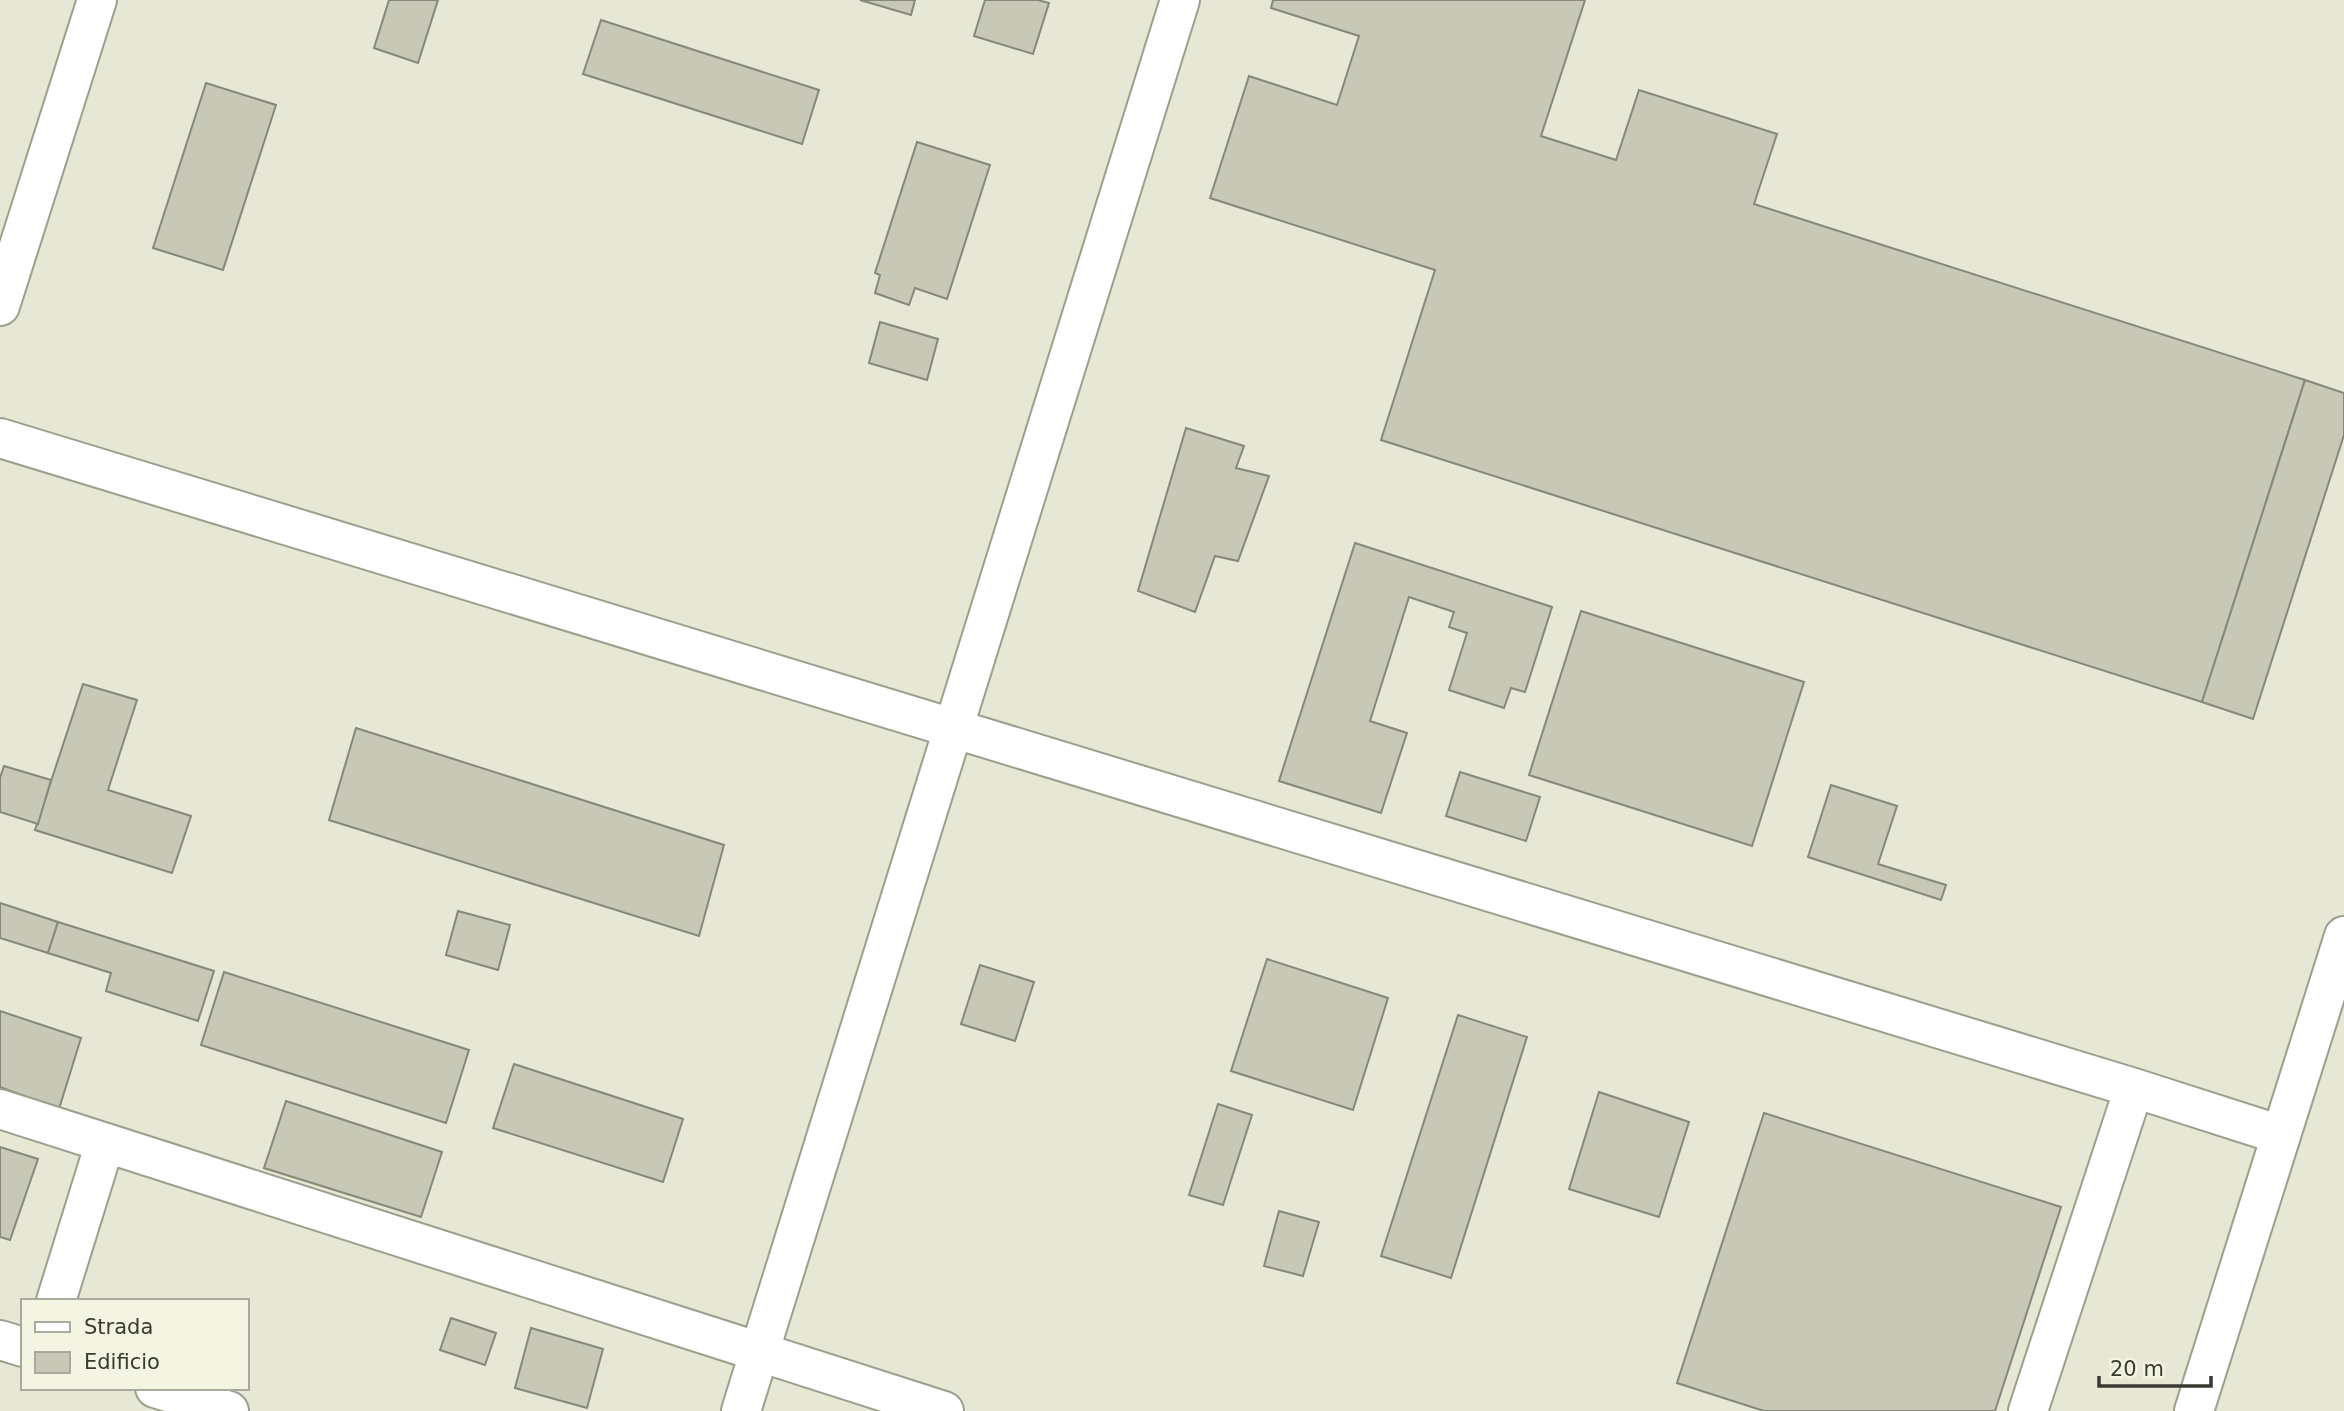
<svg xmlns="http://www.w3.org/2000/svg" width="2344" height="1411" viewBox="0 0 2344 1411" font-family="'DejaVu Sans',sans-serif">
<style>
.building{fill:#c7c8b5;stroke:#878877;stroke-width:2}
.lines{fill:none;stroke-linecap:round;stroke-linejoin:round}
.minor-casing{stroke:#9d9e8c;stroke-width:42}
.minor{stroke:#fff;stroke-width:38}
</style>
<rect width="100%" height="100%" fill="#e6e7d4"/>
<!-- building -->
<g class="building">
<path d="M389,0H438L418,63L374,48Z"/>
<path d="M860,0H915L911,15Z"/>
<path d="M985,0H1038L1049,3L1033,54L974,36Z"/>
<path d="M1273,0H1585L1541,136L1616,160L1639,90L1777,134L1754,204L2305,380L2202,702L1381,440L1435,270L1210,198L1249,76L1337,105L1359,36L1271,8Z"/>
<path d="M601,20L819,90L802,144L583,74Z"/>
<path d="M206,83L276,105L223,270L153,248Z"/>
<path d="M917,142L990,165L947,299L915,288L909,305L875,293L880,275L875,273Z"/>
<path d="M880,322L938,339L927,380L869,363Z"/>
<path d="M2305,380L2344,393V435L2253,719L2202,702Z"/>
<path d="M1186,428L1244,446L1236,468L1269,476L1238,561L1215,556L1195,612L1138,591Z"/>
<path d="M1355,543L1552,607L1525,692L1511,688L1504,708L1449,690L1467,633L1449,627L1454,612L1409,597L1370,721L1407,733L1381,813L1279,781Z"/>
<path d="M1581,611L1804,682L1752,846L1529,775Z"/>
<path d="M83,684L137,700L108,790L191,816L172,873L35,830Z"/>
<path d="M356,728L724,845L699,936L329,820Z"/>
<path d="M4,766L51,780L38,824L0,812V778Z"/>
<path d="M1460,772L1540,797L1526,841L1446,816Z"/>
<path d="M1831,785L1897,806L1878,864L1946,885L1941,900L1808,857Z"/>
<path d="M0,903L58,922L48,953L0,938Z"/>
<path d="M458,911L510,925L498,970L446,955Z"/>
<path d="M58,922L214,971L198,1021L106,991L111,973L48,953Z"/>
<path d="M1267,959L1388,998L1353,1110L1231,1071Z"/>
<path d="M980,965L1034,982L1015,1041L961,1024Z"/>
<path d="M224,972L469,1050L446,1123L201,1045Z"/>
<path d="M0,1011L81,1038L59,1109L0,1087Z"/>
<path d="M1458,1015L1527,1037L1451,1278L1381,1256Z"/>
<path d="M514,1064L683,1119L663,1182L493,1128Z"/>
<path d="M1599,1092L1689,1122L1659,1217L1569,1189Z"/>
<path d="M286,1101L442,1152L421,1217L264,1168Z"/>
<path d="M1218,1104L1252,1115L1223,1205L1189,1195Z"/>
<path d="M1764,1113L2061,1207L1995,1411H1764L1677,1383Z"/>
<path d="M0,1147L38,1159L10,1240L0,1237Z"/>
<path d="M1279,1211L1319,1222L1303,1276L1264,1266Z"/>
<path d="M451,1318L496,1333L485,1365L440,1350Z"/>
<path d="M531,1328L603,1349L587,1408L515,1388Z"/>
</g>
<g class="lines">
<defs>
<g id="minor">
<path d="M0,306L97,0"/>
<path d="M0,438L2134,1088L2281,1135"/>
<path d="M0,1109L944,1411"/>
<path d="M56,1301L105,1143"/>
<path d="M0,1340L23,1347"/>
<path d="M155,1388L229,1411"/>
<path d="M741,1411L1180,0"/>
<path d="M2028,1411L2134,1088"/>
<path d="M2194,1411L2344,936"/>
</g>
</defs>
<!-- minor casing -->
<use href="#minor" class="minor-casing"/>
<!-- minor -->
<use href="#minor" class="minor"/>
</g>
<!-- legend -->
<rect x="21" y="1299" width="228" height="91" fill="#f3f4e1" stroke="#a9aa9b" stroke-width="2"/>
<rect x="35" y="1322" width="35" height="10" fill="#ffffff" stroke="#a9aa9b" stroke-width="2"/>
<text x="84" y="1334" font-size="21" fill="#3a3a32">Strada</text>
<rect x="35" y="1352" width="35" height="21" fill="#c7c8b5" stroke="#a9aa9b" stroke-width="2"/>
<text x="84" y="1369" font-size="21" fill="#3a3a32">Edificio</text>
<!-- scale -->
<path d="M2099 1376v10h112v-10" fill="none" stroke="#3a3a32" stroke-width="3.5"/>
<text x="2110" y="1376" font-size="21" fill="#3a3a32" stroke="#f3f4e1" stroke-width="5" paint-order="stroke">20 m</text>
</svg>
